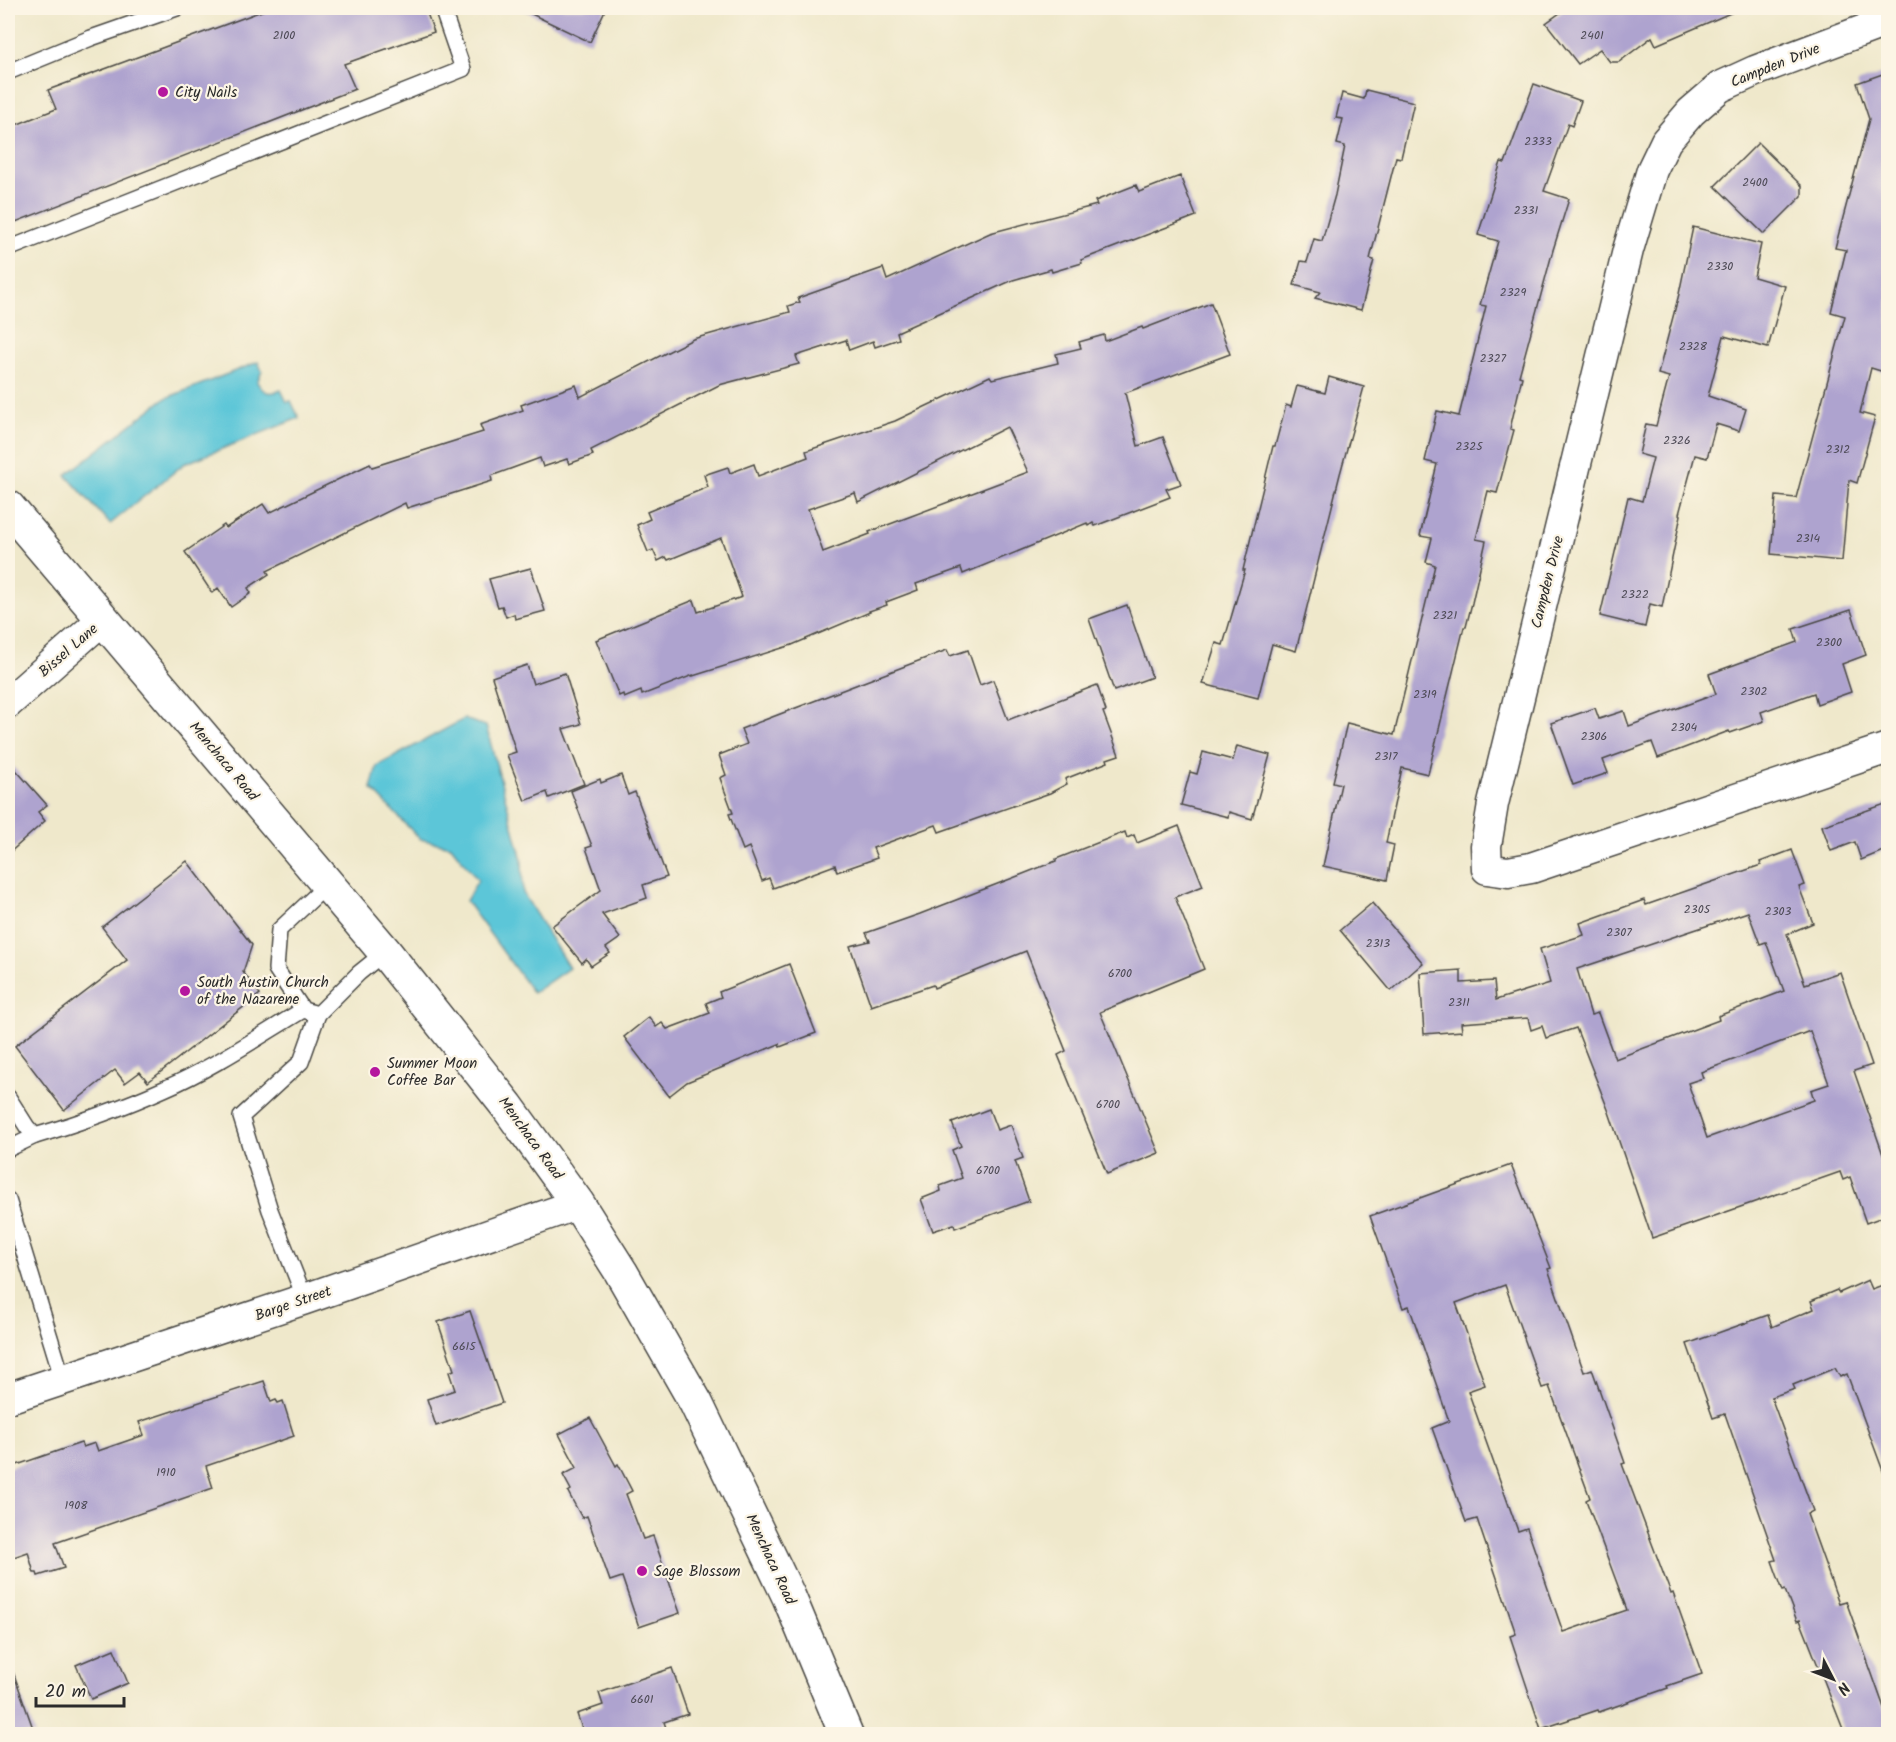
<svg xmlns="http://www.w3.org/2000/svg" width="1896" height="1742" viewBox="0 0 1896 1742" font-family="Kalam,sans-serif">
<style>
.water{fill:#5cc6d8;stroke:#447882;stroke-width:1.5}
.building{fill:#aea3cf;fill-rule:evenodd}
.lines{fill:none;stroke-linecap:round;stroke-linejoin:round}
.service-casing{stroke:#484743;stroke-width:18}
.minor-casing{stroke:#484743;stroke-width:33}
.secondary-casing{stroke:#484743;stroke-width:36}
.service{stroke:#fff;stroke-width:15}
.minor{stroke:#fff;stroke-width:30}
.secondary{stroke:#fff;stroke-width:33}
.poi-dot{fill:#b5179e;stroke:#fcf5e5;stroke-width:2}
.labels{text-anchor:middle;stroke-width:4.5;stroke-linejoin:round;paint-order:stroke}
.number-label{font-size:12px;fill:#4c4954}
.street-label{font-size:15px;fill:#2b2b2b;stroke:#fcf5e5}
.poi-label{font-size:15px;fill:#2b2b2b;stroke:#fcf5e5;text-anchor:start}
</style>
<rect width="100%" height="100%" fill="#fcf5e5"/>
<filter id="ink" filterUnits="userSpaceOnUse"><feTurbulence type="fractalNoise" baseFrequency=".0167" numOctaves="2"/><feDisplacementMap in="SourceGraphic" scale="12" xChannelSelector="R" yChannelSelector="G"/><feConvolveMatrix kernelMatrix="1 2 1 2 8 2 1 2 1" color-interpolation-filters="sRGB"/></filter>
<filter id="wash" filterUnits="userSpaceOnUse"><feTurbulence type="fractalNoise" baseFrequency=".008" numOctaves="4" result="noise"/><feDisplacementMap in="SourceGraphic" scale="24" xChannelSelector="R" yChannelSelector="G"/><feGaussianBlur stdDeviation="1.35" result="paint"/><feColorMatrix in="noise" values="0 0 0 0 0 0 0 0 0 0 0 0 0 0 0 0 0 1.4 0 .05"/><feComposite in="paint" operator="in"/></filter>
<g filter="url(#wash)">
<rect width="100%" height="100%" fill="#efe8cb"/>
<!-- water -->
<g class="water">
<path d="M258,362L262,371L257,382C263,393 270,395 281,390L287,402L291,401L299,418L184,464L110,524L66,475L164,399Z"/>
<path d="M464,719L486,726L522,860L523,893L569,968L533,993L466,901L478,880L451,846L420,839L371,788L377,766Z"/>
</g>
<g id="blocks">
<!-- building -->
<g class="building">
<path d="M270,8H425L434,32L344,64L355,89L8,225V128L56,109L48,90Z"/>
<path d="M519,8H606L590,42Z"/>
<path d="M1567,8H1742L1656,45L1652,37L1619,62H1610L1600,49L1578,64L1546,23Z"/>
<path d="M1888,72V356L1884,372L1871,368L1860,413L1875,417L1857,483L1849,480L1842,561L1771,554L1776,496L1796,498L1845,316L1831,312L1846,250L1835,248L1869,119L1857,83Z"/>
<path d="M1534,84L1581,101L1572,126L1568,124L1544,191L1569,199L1553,250L1519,376L1522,377L1510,429L1514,430L1497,493L1488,491L1476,539L1486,541L1472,603L1466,627H1464L1428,774L1402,768L1386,843L1394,845L1387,880L1323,866L1341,784L1333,782L1347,723L1394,735L1435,565L1426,562L1432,538L1420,536L1437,464L1425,461L1437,411L1459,416L1486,306L1480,305L1498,241L1478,235L1501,162L1505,163Z"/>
<path d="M1366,90L1414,102L1401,158L1396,157L1370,259L1374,260L1361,310L1315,298L1320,292L1294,285L1301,261L1307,262L1314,239L1322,241L1335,195L1345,146L1337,144L1343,119L1336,118L1342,93L1364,99Z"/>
<path d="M1758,143L1802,186V196L1764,234L1715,186Z"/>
<path d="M1180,176L1196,216L1081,260L1082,263L1052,272L1051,269L1013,280L897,332L899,339L875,347L873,341L849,350L846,340L796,356L799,364L719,385L591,450L593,455L569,464L567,459L543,467L540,458L491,476L492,481L407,508L405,503L267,571L269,574L248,588L251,593L231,607L218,588L212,593L185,552L224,525L226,528L263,504L269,513L370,464L372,467L483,432L480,425L523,410L521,405L576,385L580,397L693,339L790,312L788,306L800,302L798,298L883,268L887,280L990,233L1097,205L1095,201L1136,185L1139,192Z"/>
<path d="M1693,227L1761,244L1754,277L1785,286L1768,348L1724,336L1708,396L1746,409L1739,431L1716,424L1707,458L1695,455L1679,514L1681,515L1662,607L1650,604L1645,627L1600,616L1628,497L1642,501L1653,458L1639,454L1646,424L1656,426L1669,377L1658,374L1679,294Z"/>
<path d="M1211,303L1230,354L1125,393L1138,446L1163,437L1181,484L1166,489L1170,497L1095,526L1093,523L1088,526L1087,523L963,574L961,568L916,584L918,590L886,602L887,605L869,611L870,612L792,645L693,676V675L642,695L641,691L624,698L623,694L619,696L596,640L694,600L698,612L742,597L721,538L668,560L666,557L658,561L653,550L648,552L637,525L650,519L647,512L708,487L704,475L728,467L730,473L754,464L758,476L808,457L806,451L895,421L990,376L992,379L1058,363L1056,354L1081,348L1079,342L1104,335L1105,341L1142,327L1143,329ZM1007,427L1028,472L869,532L870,534L823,552L808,509L855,493L858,502Z"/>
<path d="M1329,377L1364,387L1340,474L1296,651L1272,644L1258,698L1203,684L1216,643L1223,645L1245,570H1243L1273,446H1275L1286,405L1291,407L1297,386L1325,393Z"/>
<path d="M531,568L545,611L515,619L514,614L506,617L502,606L498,607L489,579Z"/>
<path d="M1127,605L1152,677L1114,691L1089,619Z"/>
<path d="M1851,610L1866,655L1842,664L1851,692L1817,704L1814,693L1761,712L1764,721L1730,733L1729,731L1658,758L1652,742L1603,760L1608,773L1573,785L1551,723L1595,708L1599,719L1624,711L1629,726L1716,694L1709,674L1797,642L1793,629Z"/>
<path d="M947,650L950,656L968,650L980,685L993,680L1008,720L1097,685L1106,711L1103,712L1119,755L1107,759L1108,762L1065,779L1067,784L1050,793L939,832L936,825L873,848L877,858L837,872L835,865L773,888L769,878L762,881L749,847L743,850L729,814L733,813L720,778L726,775L719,755L747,744L741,729Z"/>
<path d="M527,665L533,684L565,673L581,724L563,729L584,784L549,798L547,792L525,801L507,755L516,752L492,677Z"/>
<path d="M1237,746L1270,755L1252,819L1229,812L1228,817L1181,805L1190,772L1197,774L1203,752L1233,760Z"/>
<path d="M8,761L47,805L38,812L45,821L8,854Z"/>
<path d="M621,775L628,795L635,792L667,877L643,885L647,898L602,914L620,938L606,948L610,953L591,966L586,959L582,963L552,926L601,890L586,848L592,846L571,791L600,779L601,783Z"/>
<path d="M1888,803V849L1861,860L1855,842L1831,851L1822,826Z"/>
<path d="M1179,826L1203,886L1175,897L1204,969L1100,1012L1159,1153L1107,1174L1058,1055L1066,1051L1026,951L934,988L933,985L871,1006L850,946L870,941L866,933L920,914L1018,876L1056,861V859L1125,832L1127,838L1134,835L1137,843Z"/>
<path d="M1792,850L1805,885L1799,887L1813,923L1787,934L1805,984L1840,972L1872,1065L1854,1071L1888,1169V1215L1866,1223L1850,1177L1843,1180L1840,1172L1652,1238L1609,1112L1576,1028L1546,1038L1542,1026L1531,1030L1528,1018L1461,1023L1462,1031L1424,1034L1420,973L1461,970V983L1494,981L1496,1000L1550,983L1540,949L1584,935L1580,923L1644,900L1646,905L1761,865L1760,862ZM1748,912L1760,944L1766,942L1784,991L1718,1016L1719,1020L1615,1059L1598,1013L1591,1015L1577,969ZM1810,1031L1829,1084L1811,1090L1814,1100L1707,1138L1688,1083L1703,1078L1701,1072Z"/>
<path d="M187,861L252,945L243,972L260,994L148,1082L140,1072L125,1083L115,1070L64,1110L15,1046L127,960L102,927Z"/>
<path d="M1372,903L1423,963L1391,991L1340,930Z"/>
<path d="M789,964L816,1033L780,1047L779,1044L687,1082L669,1096L624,1037L649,1017L656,1027L662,1023L667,1029L710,1013L706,1003L721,997L719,992Z"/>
<path d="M989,1109L997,1130L1011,1125L1023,1158L1015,1161L1029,1201L955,1228L954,1224L933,1231L921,1199L941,1191L940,1186L962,1178L952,1150L961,1146L952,1123Z"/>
<path d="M1511,1165L1551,1268L1548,1269L1584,1372L1592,1369L1625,1463L1622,1464L1671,1594L1673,1593L1702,1674L1667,1686L1668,1688L1599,1712L1598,1710L1541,1729L1510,1636L1516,1634L1477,1519L1466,1522L1432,1428L1449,1421L1409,1306L1403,1308L1370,1216ZM1505,1285L1542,1388L1549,1386L1590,1498L1586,1500L1627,1610L1563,1632L1527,1528L1518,1531L1468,1391L1485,1385L1456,1303Z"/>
<path d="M1868,1280L1872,1289L1888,1283V1478L1886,1479L1847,1374L1840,1377L1835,1368L1793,1385L1795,1389L1771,1397L1813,1511L1807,1514L1839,1603L1846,1601L1888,1719V1734H1845L1800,1620L1797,1621L1785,1590L1783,1591L1772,1561L1776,1560L1725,1414L1713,1418L1687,1344L1768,1315L1772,1327L1814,1309L1811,1301L1837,1290L1839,1293Z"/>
<path d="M470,1311L502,1403L436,1426L427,1399L455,1390L449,1372L454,1370L438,1322Z"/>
<path d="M264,1381L271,1402L276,1400L278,1403L283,1401L294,1436L206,1466L213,1488L55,1543L64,1568L38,1576L37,1573H34L28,1552L8,1559V1468L81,1443L83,1447L95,1443L98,1451L144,1435L139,1422Z"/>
<path d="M590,1418L616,1466L618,1464L632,1491L626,1494L643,1539L653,1536L680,1613L639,1627L622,1577L610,1581L587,1516L582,1518L568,1492L571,1490L563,1475L577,1468L559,1434Z"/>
<path d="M114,1649L128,1683L91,1699L76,1665Z"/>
<path d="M11,1666L35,1734H8V1667Z"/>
<path d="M672,1668L688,1714L664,1722L668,1734H584L577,1714L603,1705L599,1693Z"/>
</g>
</g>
</g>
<g filter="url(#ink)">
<use href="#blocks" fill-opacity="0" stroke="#484743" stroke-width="1.5"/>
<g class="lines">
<defs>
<g id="service">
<path d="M8,72L91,38L177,8"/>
<path d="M8,249L463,69L442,8"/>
<path d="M328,884L279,930L276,969L303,1010L318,1014L359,973L385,952"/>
<path d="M8,1097L27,1127L35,1136C79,1123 122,1108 164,1089C213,1068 258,1037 303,1010"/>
<path d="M8,1149L35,1136"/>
<path d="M8,1200L63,1380"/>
<path d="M305,1299L270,1210L241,1117L301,1062L318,1014"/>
</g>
<g id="minor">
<path d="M1888,21L1755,71L1720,87L1691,112L1666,141L1652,170L1628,250L1493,804L1486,846L1487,869L1508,872L1531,868L1888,748"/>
<path d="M8,703L102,620"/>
<path d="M8,1398L305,1299L578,1204"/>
</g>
<path id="secondary" d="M8,507L385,952L507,1106L578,1204L621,1272L696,1403L789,1597L846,1734"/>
</defs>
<!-- service casing -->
<use href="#service" class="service-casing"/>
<!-- minor casing -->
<use href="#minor" class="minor-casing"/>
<!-- secondary casing -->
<use href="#secondary" class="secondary-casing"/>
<!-- service -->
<use href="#service" class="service"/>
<!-- minor -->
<use href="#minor" class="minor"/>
<!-- secondary -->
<use href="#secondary" class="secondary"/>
</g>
</g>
<!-- markers -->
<g class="poi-dot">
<circle cx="163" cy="92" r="6"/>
<circle cx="185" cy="991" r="6"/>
<circle cx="375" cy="1072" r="6"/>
<circle cx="642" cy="1571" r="6"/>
</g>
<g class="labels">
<!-- number labels -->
<g class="number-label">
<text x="284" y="39">2100</text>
<text x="1592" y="39">2401</text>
<text x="1538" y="145">2333</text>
<text x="1755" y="186">2400</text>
<text x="1526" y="214">2331</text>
<text x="1720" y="270">2330</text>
<text x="1513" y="296">2329</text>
<text x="1693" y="350">2328</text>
<text x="1493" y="362">2327</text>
<text x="1677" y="444">2326</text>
<text x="1469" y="450">2325</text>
<text x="1838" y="453">2312</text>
<text x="1808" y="542">2314</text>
<text x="1635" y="598">2322</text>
<text x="1445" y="619">2321</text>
<text x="1829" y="646">2300</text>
<text x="1754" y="695">2302</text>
<text x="1425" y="698">2319</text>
<text x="1684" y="731">2304</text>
<text x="1594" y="740">2306</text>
<text x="1386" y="760">2317</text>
<text x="1697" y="913">2305</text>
<text x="1778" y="915">2303</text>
<text x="1619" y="936">2307</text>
<text x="1378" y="947">2313</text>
<text x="1120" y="977">6700</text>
<text x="1459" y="1006">2311</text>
<text x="1108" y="1108">6700</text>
<text x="988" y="1174">6700</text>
<text x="464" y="1350">6615</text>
<text x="166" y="1476">1910</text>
<text x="76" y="1509">1908</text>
<text x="642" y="1703">6601</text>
</g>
<!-- street labels -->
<g class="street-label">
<text transform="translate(1775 65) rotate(-22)" y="5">Campden Drive</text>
<text transform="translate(1547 582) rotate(-76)" y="5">Campden Drive</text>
<text transform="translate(68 650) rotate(-41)" y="5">Bissel Lane</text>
<text transform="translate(224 761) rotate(50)" y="5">Menchaca Road</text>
<text transform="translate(531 1138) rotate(54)" y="5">Menchaca Road</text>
<text transform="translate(293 1303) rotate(-19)" y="5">Barge Street</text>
<text transform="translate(771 1559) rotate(65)" y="5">Menchaca Road</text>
</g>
<!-- poi labels -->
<g class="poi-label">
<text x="175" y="97">City Nails</text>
<text x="197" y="987">South Austin Church<tspan x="197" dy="17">of the Nazarene</tspan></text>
<text x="387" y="1068">Summer Moon<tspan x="387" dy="17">Coffee Bar</tspan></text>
<text x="654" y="1576">Sage Blossom</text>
</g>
</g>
<!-- margin -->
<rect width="1896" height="1742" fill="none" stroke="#fcf5e5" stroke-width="30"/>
<!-- north arrow -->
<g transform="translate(1833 1679) rotate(132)" stroke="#fcf5e5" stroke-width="4.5" paint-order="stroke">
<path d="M0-4.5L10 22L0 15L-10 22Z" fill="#2b2b2b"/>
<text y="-9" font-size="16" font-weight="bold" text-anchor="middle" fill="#2b2b2b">N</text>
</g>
<!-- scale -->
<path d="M36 1697v9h88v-9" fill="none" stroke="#2b2b2b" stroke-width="3"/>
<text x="45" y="1697" font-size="18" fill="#2b2b2b" stroke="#fcf5e5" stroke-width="4.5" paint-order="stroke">20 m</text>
</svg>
